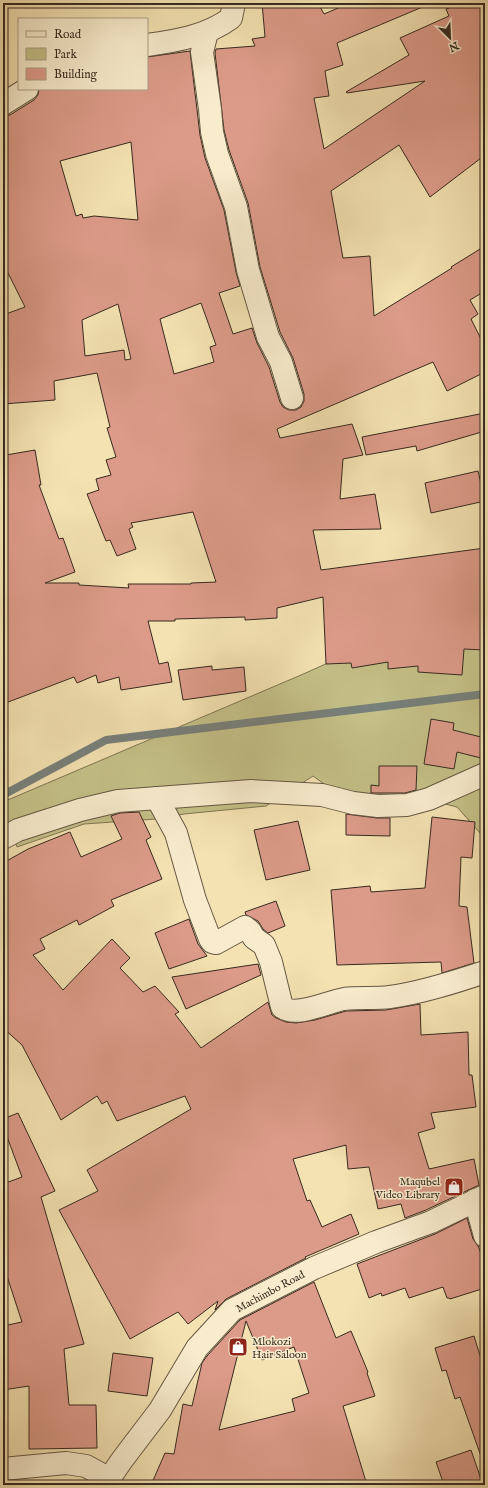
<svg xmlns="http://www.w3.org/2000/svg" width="488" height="1488" viewBox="0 0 488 1488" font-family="'IM FELL English',serif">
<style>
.green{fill:#c4c087;stroke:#7e7553}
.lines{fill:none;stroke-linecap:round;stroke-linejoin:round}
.stream{stroke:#77807b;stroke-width:8}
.building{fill:#dc9b89;stroke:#372a1f;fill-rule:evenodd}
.minor-casing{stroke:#665844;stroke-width:24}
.tertiary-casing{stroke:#665844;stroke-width:24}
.minor{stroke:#f8eccd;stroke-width:22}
.tertiary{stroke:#f8eccd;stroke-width:22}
.labels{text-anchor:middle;stroke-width:3;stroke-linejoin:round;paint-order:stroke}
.poi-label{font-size:11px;fill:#372a1f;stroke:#f8eccd;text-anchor:end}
.street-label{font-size:11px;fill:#372a1f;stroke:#f8eccd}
</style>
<rect width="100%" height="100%" fill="#f4e2b2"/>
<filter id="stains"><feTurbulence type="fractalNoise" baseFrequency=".005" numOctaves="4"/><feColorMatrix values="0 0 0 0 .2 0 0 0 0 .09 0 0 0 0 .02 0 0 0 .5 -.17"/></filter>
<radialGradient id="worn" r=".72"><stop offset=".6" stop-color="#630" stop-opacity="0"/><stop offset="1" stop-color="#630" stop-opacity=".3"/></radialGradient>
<!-- green -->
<path class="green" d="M485,593V832L480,833L457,807L426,799H345L313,776L266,806L184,814L156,819L84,824L17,847L3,811V802L301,675Z"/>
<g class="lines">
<!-- stream -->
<path class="stream" d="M3,795L106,740L485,694"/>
</g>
<!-- building -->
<g class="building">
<path d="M262,3H318L324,14L350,3H432L337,43L343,65L325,71L329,96L314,98L324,149L425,81L347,93L346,92L409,55L400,38L449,16L446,9L462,3H485V155L430,197L399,145L331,191L343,258L370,256L374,316L452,268L451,267L485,246V291L470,300L478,314L471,319L485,347V372L447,391L433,362L277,429L280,438L352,424L363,455L343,459L340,499L375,494L381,529L313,530L321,570L485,548V650L464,649L462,675L418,672V666L388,669V662L352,668L351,663L326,664L323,597L277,608V618L245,620V617L175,619V621H148L159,664L168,662L172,682L121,690L119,677L98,683L96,675L77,683L74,677L3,704V465L7,464L6,455L35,450L41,485H39L59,539L63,538L75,572L45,583H79V585L129,588L128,584H191V583L216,582L193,512L131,523L133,527L129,529L136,549L117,556L110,540L106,541L87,494L99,490L96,479L111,475L106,460L116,457L107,428L110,427L97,373L54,381L55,400L3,404V315L25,307L3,263V116L10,115L34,100L38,95L39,89H147V57L190,51L200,135L205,158L224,210L236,272L240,286L219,293L233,334L252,328L257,343L269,367L280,402L283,407L289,410H296L301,407L304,401V394L293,358L280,332L260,267L248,203L229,150L224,130L215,53L216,49L255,46L252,39L265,37ZM131,142L138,220L94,216L83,218L82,214L76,216L60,161ZM201,303L216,345L210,347L214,362L174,374L160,319ZM118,304L131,359L125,360L124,350L85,356L82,320Z"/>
<path d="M485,413V431L417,451L416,446L366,455L362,437Z"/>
<path d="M478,471L485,501L431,513L425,483Z"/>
<path d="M212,666V670L244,667L246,691L183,700L178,670Z"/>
<path d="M431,719L454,723L453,730L485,738V759L457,752L454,769L424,764Z"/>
<path d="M379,766H417L416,790L405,793H371V785L379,786Z"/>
<path d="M139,812L151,837L146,840L162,879L111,900L114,906L79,925L77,920L40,939L45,949L33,955L63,990L112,939L130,958L120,968L143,992L155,986L179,1012L175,1014L201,1048L268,1002L272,1015L276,1018L286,1022L296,1023L315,1020L346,1011L386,1010L420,1004L421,1035L468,1032L469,1075H472L476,1107L431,1113L435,1128L418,1133L429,1169L474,1159L479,1185L426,1210L405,1218L401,1204L378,1209L369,1167L348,1169L346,1145L293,1159L307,1201L310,1200L322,1227L351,1214L359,1234L305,1257L306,1258L226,1299L215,1310L218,1301L188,1324L178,1312L130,1339L59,1210L98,1191L87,1170L191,1109L185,1096L117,1121L107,1101L102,1104L97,1096L61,1120L22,1045L3,1028V863L28,849L70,832L81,857L122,839L111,816L120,813Z"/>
<path d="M346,814L377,818H390V836L346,835Z"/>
<path d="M432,817L475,822L472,858L461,857L459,906L467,907L474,963L442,973L441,962L337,965L331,890L370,886L371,892L425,888Z"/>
<path d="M298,821L310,870L266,880L254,830Z"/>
<path d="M276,901L285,926L268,933L263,929L258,921L246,915L245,912Z"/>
<path d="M189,919L198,944L207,956L169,969L155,933Z"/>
<path d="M258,964L261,975L186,1009L172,977Z"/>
<path d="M18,1113L55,1191L41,1197L84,1344L64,1349L69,1405H96L97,1448L29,1449V1386L3,1390V1326L22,1322L3,1264V1184L22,1177L3,1126V1119Z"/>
<path d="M467,1218L473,1239L478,1246L485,1263V1288L450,1299L449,1298H447L443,1287L409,1298L405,1288L382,1296L381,1293L369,1298L357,1264L435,1234Z"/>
<path d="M314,1282L336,1338L351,1331L368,1372L367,1373L375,1396L343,1406L367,1485H151L165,1453L174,1454L183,1404L192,1406L202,1363L207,1356L240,1320ZM246,1321L262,1360L294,1347L309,1393L292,1399L295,1411L219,1430Z"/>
<path d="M474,1336L485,1372V1458L482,1459L460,1397L455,1399L446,1370L442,1371L435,1348Z"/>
<path d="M113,1353L153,1358L147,1396L108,1391Z"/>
<path d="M471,1450L483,1485H444L436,1462Z"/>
</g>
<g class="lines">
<defs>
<g id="minor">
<path d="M207,32L202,52L210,109L212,132L217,154L236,207L248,270L268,337L281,362L292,398"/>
<path d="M147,45C176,41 207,36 231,18L234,3"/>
<path d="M3,104L27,89"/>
<path d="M157,798L176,833L195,900L210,939L212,942L216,943L245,927L250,931L254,938L264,945L271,962L282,1007C296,1018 327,1002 344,999C359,997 375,999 390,997C421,993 455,982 485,972"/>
<path d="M3,838L18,830L80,810L118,801L251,791L322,795L353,803L378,806L407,805L429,799L485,774"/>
<path d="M475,1200L485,1236"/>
<path d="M3,1469L66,1463L86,1466L108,1478"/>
</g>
<path id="tertiary" d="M105,1485L122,1460L160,1410L197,1348L232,1310L314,1268L376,1242L431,1222L485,1196"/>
</defs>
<!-- minor casing -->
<use href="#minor" class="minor-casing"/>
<!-- tertiary casing -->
<use href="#tertiary" class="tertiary-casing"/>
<!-- minor -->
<use href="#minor" class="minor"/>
<!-- tertiary -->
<use href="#tertiary" class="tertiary"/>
</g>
<!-- icons -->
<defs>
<symbol id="shop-square" viewBox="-11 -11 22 22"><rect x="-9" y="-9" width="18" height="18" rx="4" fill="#8f2418" stroke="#f8eccd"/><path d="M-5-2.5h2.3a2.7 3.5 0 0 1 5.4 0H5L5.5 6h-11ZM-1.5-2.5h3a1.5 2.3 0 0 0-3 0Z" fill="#fff"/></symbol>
</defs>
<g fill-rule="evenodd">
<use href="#shop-square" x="443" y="1176" width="22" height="22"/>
<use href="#shop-square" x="227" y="1336" width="22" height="22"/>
</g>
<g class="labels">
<!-- poi labels -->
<g class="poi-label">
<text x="440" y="1185">Maqubel<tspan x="440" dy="13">Video Library</tspan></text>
<text x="252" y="1345" text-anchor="start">Mlokozi<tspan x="252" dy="13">Hair Saloon</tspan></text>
</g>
<!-- street labels -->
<g class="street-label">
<text transform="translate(270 1291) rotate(-28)" y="4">Machimbo Road</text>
</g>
</g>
<!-- margin -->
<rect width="488" height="1488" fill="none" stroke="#f4e2b2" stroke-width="16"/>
<rect x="4" y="4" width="480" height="1480" fill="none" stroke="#372a1f" stroke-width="2"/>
<rect x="8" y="8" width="472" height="1472" fill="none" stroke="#372a1f"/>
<!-- legend -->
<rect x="18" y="18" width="130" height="72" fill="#f8eccd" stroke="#ab9e87"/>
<rect x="26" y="31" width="20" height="6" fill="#f8eccd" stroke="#ab9e87"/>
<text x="54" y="38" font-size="12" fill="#372a1f">Road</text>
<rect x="26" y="48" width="20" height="12" fill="#c4c087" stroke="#ab9e87"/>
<text x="54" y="58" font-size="12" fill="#372a1f">Park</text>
<rect x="26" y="68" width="20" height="12" fill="#dc9b89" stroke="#ab9e87"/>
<text x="54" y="78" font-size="12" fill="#372a1f">Building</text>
<!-- north arrow -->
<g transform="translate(450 38) rotate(156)" stroke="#f8eccd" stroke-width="3" paint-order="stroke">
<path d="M0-3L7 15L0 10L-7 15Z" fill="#372a1f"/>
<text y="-6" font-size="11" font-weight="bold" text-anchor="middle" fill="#372a1f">N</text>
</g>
<rect width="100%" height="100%" filter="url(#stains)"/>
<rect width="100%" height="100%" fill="url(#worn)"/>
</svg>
